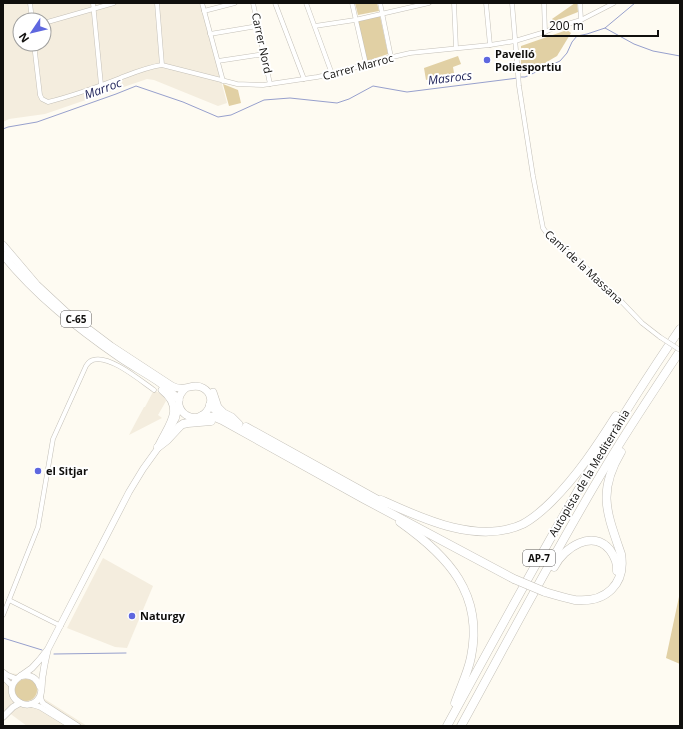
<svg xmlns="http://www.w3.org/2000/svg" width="683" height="729" viewBox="0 0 683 729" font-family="'Open Sans',sans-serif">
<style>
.built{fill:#f4edde;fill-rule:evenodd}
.green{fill:#e1d0a4}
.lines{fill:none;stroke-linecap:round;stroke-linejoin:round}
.stream{stroke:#97a0cd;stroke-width:1}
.minor-casing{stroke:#c4c0b8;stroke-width:5}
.tertiary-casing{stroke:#c4c0b8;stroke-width:6}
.secondary-casing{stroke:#c4c0b8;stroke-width:7}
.trunk-casing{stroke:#c4c0b8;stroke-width:8}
.motorway-casing{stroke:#c4c0b8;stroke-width:9}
.minor{stroke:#fff;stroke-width:4}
.tertiary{stroke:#fff;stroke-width:5}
.secondary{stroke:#fff;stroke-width:6}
.trunk{stroke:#fff;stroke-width:7}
.motorway{stroke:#fff;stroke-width:8}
.minor-bridge-casing{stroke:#c4c0b8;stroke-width:5;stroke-linecap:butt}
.motorway-bridge-casing{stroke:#c4c0b8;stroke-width:9;stroke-linecap:butt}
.minor-bridge{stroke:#fff;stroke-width:4}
.motorway-bridge{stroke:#fff;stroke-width:8}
.poi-dot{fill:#5e67df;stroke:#fff;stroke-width:1.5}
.labels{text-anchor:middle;stroke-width:4;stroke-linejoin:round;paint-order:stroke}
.shield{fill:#fff;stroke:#585756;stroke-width:1}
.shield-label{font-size:10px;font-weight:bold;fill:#100f0d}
.street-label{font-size:11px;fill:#100f0d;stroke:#fff}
.poi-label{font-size:11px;font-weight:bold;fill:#100f0d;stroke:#fff;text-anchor:start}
.water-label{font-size:12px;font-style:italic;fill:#20245a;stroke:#fff}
</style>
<rect width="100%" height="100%" fill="#fefbf2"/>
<!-- built -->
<g class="built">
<path d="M3,3H200L227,103L218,106L154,80L147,79L45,114L9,119L3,122ZM20,20H44V44H20Z"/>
<path d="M154,390L164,396L166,401L158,415L162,418L129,435L138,418L144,407H145Z"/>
<path d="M103,558L153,586L127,648L115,647L67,628Z"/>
<path d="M26,668L45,683L43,698L87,726H27L8,712L3,710V669L7,673L18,674Z"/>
</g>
<!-- green -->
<g class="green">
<path d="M355,3H377L379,11L358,15Z"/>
<path d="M575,3H577L578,12L553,22L552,19Z"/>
<path d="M380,16L388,54L367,61L358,21Z"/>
<path d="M567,30L571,33L557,56L545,63L521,70V46Z"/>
<path d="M458,56L461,64L453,67L454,73L426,80L424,68Z"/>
<path d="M223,84L238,90L241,103L229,106Z"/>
<path d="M680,592V664L666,658Z"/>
<circle cx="26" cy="690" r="11"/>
</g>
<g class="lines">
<!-- stream -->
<g class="stream">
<path d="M605,28L635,3"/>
<path d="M521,77H525L560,61L567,53L572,42L577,36L587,34L605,28L634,44L653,51L680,56"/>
<path d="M3,129L8,127L37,122L116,94L136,86L183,102L218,117L231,115L264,100L290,98L337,103L349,99L373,86L407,92L518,78"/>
<path d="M3,638L42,650"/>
<path d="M54,654L126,653"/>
</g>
<defs>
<g id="minor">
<path d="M30,3L32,20"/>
<path d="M93,3L101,85"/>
<path d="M157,3L162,65"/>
<path d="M202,3L223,81"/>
<path d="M253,3L270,84"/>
<path d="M275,3L304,79"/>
<path d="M306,3L332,74"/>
<path d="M352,3L366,64"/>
<path d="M380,3L391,57"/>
<path d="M454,3L456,48"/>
<path d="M486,3L490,45"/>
<path d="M512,3L519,86L533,176L543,228L551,239L576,258L621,301L642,323L660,337"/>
<path d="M544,3L545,32"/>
<path d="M580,3L581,20"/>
<path d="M204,11L235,3"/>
<path d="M44,23L114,3"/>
<path d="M315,26L355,20L429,3"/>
<path d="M210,34L258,26"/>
<path d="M34,44L40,95L42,99L48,102C72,96 97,87 120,78C133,73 147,67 162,65L237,84L263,85L317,77L341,72L375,61L410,53L490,45L515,41L545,32L554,28L581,20L614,3"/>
<path d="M218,61L265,54"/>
<path d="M9,600L61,626"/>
<path d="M3,615L38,527L53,439L86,366C88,363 89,361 93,360C109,354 141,381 154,390"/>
</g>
<g id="tertiary">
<path d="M3,672L7,675L17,679"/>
<path d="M3,677L12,686"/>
<path d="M40,696L42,702L44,704L78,726"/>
<path d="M30,704L40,707L71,726"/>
</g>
<g id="secondary">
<path d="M170,429L176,418L179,405"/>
<path d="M48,649C43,656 38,662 32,668C26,673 16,677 13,684C6,700 29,713 39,698C43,692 41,681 43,674C44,666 46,657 48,649L129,492L143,469L161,444"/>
<path d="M21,676C30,674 37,678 40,687"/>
<path d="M3,717L13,707L20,703"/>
</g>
<g id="trunk">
<path d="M3,245L37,285L66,312L111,346L172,386C176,388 180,389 185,388C191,387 196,384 203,388C221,398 204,426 186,415C183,413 180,409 179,405C178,398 181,392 186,388"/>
<path d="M3,255C36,296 77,328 120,358C139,371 164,382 179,400"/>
<path d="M213,392L218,407L224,413L232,417L239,424"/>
<path d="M158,447C167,426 186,409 162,390"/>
</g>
<g id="motorway">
<path d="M210,405L220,414L229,418"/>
<path d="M202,416L215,417L222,420L364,499L514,579"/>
<path d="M246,427L385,504"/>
<path d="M158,447L167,440L180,426L183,424L188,423L211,421"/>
<path d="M381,500C423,519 478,545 523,524C534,518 543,510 552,501C577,476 597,446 616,416"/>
<path d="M400,522C448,556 484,594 471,657C468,673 460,688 455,703"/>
<path d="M554,567C564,547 593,529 610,550C615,557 618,563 617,571"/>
<path d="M545,592C555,595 565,598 575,600C606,603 626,584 621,554C607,513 597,492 621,452"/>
<path d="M447,726C492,643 537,561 584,480C615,428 646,378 680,329"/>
<path d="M461,726C510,637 557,547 609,461C632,423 656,387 680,351"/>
</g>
</defs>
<!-- minor casing -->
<use href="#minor" class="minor-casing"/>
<!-- tertiary casing -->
<use href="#tertiary" class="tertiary-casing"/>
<!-- secondary casing -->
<use href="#secondary" class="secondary-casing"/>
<!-- trunk casing -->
<use href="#trunk" class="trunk-casing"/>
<!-- motorway casing -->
<use href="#motorway" class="motorway-casing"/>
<!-- minor -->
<use href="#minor" class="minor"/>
<!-- tertiary -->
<use href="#tertiary" class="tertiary"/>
<!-- secondary -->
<use href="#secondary" class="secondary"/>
<!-- trunk -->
<use href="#trunk" class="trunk"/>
<!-- motorway -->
<use href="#motorway" class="motorway"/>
<defs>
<path id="minor-bridge" d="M660,337L680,350"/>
<path id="motorway-bridge" d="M514,579L545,592"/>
</defs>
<!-- minor-bridge casing -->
<use href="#minor-bridge" class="minor-bridge-casing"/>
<!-- motorway-bridge casing -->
<use href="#motorway-bridge" class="motorway-bridge-casing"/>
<!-- minor-bridge -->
<use href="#minor-bridge" class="minor-bridge"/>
<!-- motorway-bridge -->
<use href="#motorway-bridge" class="motorway-bridge"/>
</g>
<!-- markers -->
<g class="poi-dot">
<circle cx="487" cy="60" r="4"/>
<circle cx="38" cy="471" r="4"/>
<circle cx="132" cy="616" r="4"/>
</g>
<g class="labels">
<!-- shield labels -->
<g class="shield">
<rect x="61" y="311" width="30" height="16" rx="3"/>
<rect x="523" y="550" width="32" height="16" rx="3"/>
</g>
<g class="shield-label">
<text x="76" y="323">C-65</text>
<text x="539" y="562">AP-7</text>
</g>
<!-- street labels -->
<g class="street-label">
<text transform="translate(262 43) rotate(78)" y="4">Carrer Nord</text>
<text transform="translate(358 67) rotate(-15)" y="4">Carrer Marroc</text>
<text transform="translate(584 267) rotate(43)" y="4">Camí de la Massana</text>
<text transform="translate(589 473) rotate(-59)" y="4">Autopista de la Mediterrània</text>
</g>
<!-- poi labels -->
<g class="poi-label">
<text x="495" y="58">Pavelló<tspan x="495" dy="13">Poliesportiu</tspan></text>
<text x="46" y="475">el Sitjar</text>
<text x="140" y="620">Naturgy</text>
</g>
<!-- water labels -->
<g class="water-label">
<text transform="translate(450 78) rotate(-7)" y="4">Masrocs</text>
<text transform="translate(103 89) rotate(-20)" y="4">Marroc</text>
</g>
</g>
<!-- border -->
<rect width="683" height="729" fill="none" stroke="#100f0d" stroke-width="8"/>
<!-- north arrow -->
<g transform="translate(32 32) rotate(235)"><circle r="19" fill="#ffffff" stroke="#9f9f9e"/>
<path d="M0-3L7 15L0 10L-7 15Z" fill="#5e67df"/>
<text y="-6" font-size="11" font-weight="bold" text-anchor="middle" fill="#100f0d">N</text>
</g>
<!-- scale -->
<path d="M543 30v6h115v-6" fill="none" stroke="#100f0d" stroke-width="2"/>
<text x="549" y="30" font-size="12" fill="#100f0d" stroke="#ffffff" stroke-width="3" paint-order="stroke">200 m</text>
</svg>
